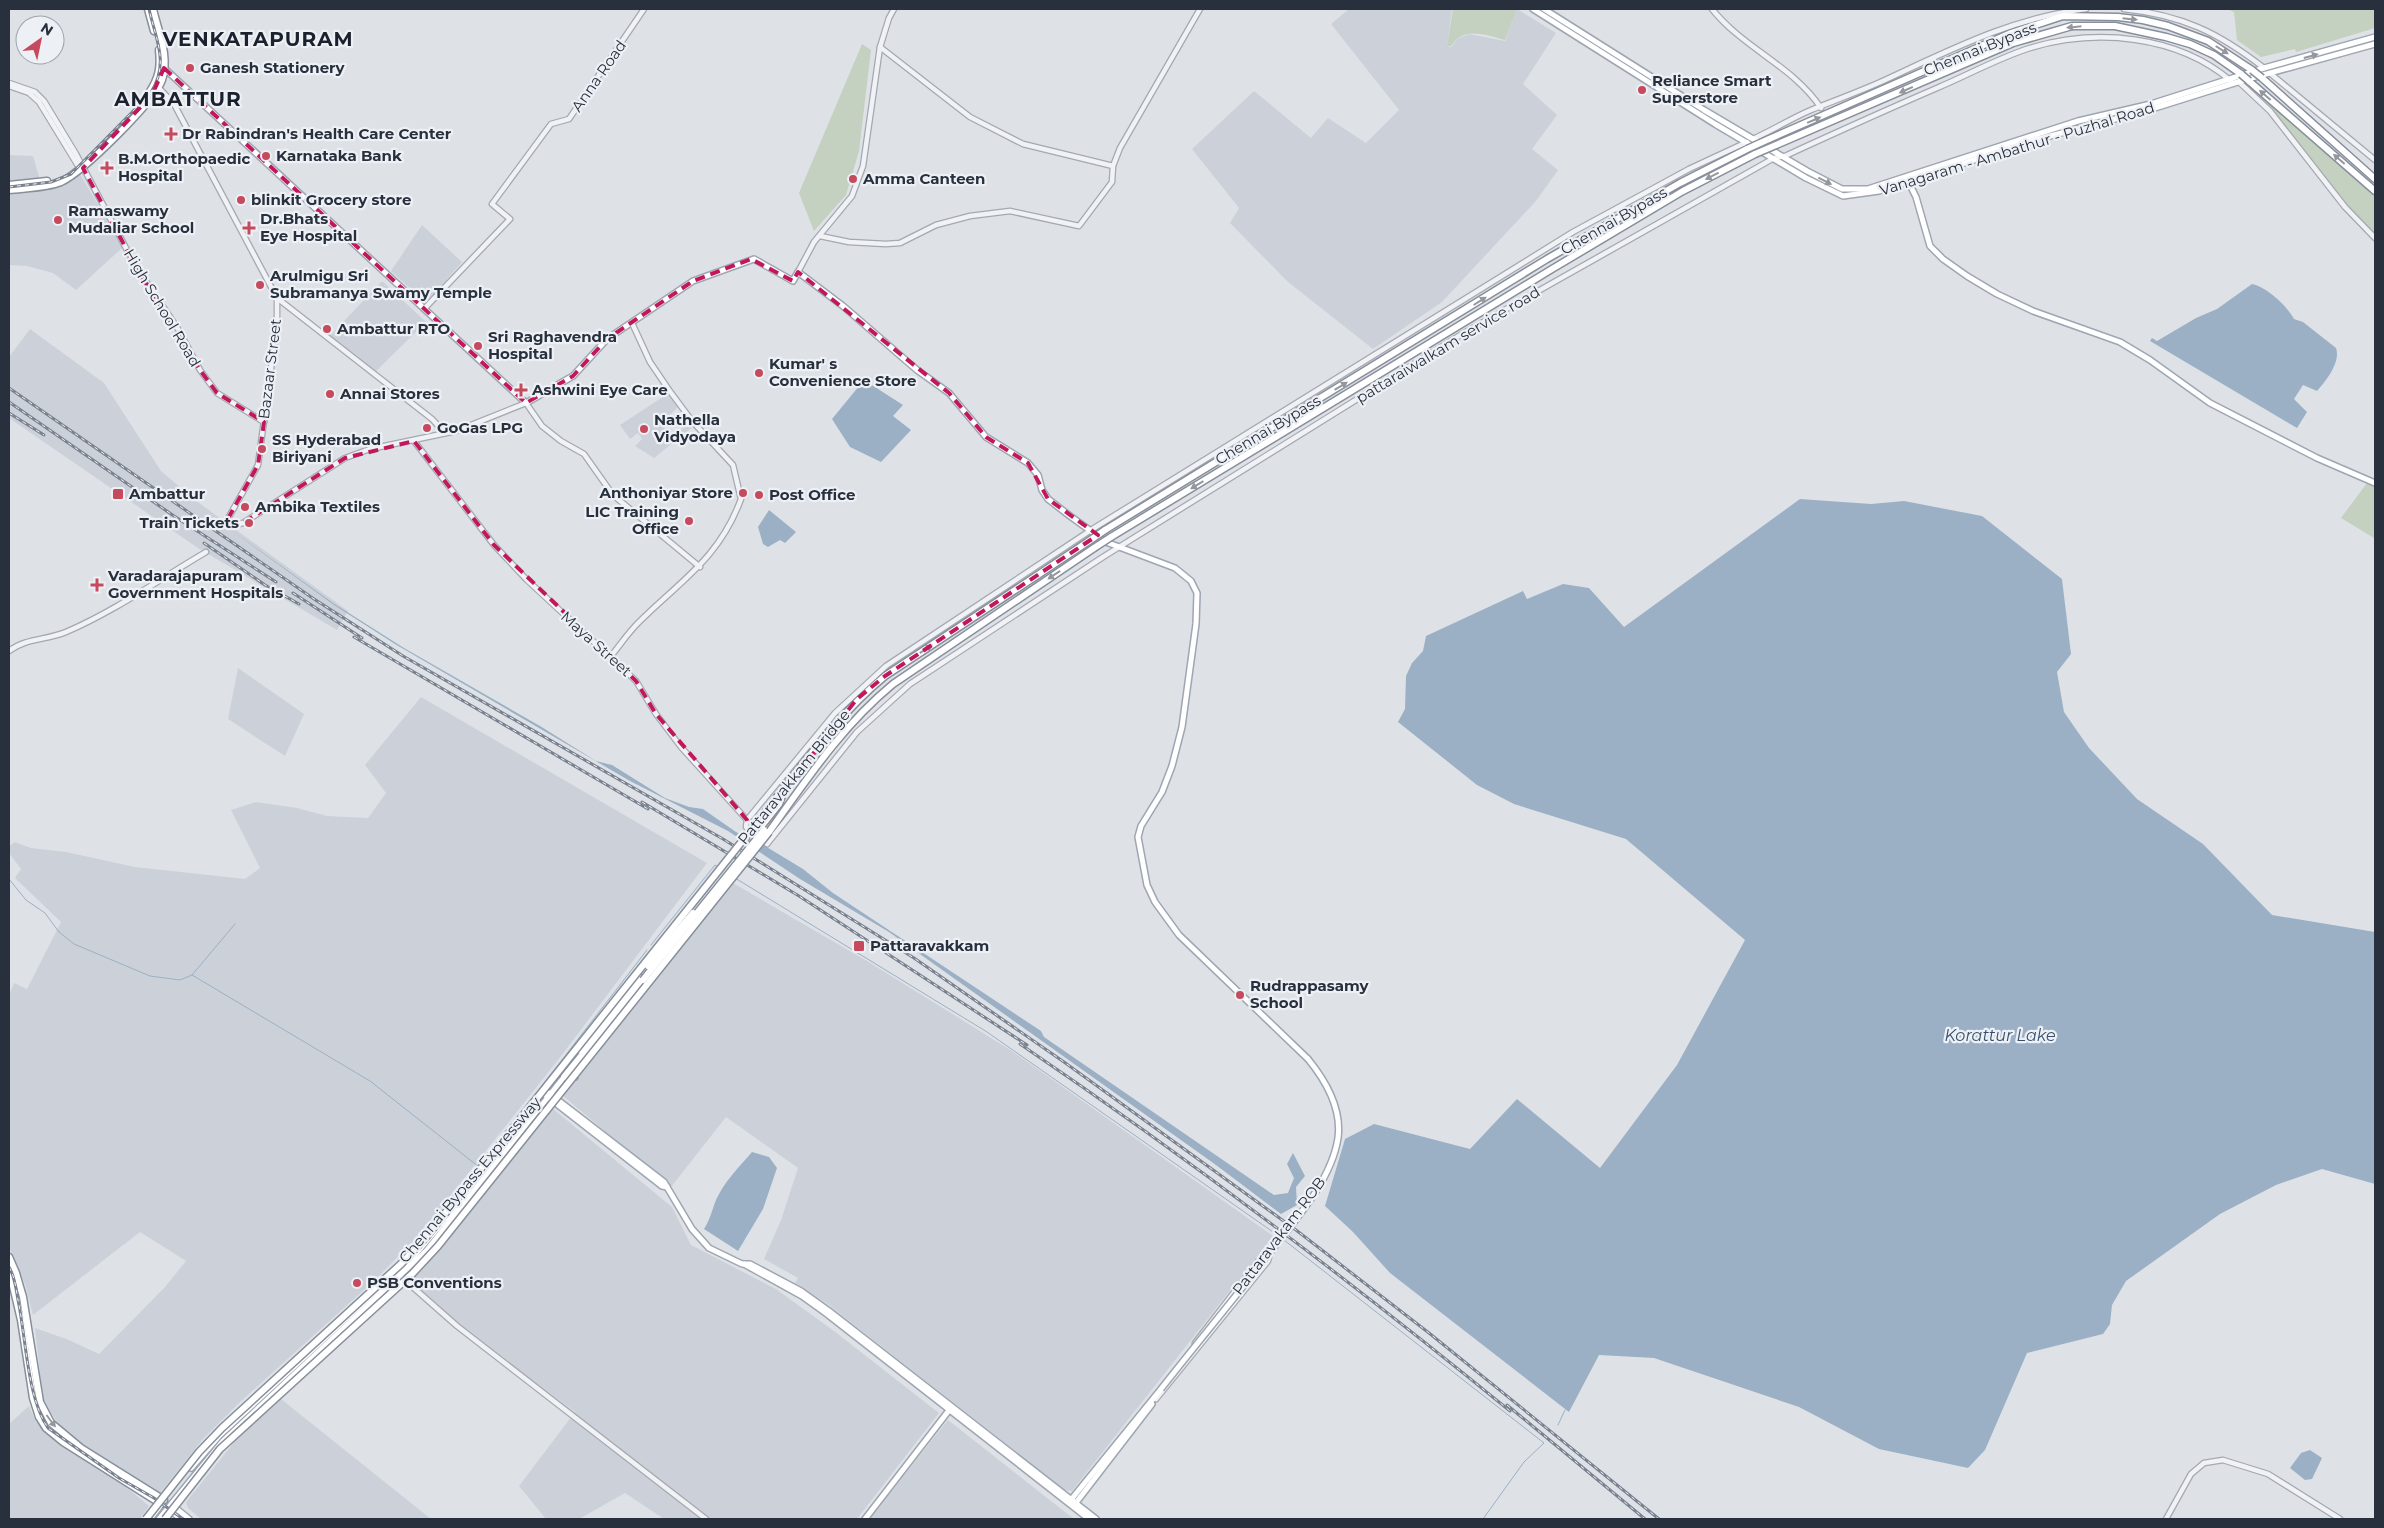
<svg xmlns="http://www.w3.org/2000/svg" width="2384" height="1528" viewBox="0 0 2384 1528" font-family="Montserrat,sans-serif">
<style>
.built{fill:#ccd1d9}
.green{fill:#c4d0c0}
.water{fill:#9bb0c5}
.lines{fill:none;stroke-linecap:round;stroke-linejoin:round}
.stream{stroke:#9bb0c5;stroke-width:1}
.minor-casing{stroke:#a4a9b1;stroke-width:7}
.major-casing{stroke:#9ea6b2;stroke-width:8}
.highway-casing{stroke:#878f9c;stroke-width:9}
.minor{stroke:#f1f2f5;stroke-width:4.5}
.major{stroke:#fff;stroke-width:5}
.highway{stroke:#fff;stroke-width:6}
.rail-casing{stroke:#79818f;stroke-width:3}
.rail{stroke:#edf0f5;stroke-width:1;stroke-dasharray:4;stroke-linecap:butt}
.major-bridge-casing{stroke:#9ea6b2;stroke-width:8;stroke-linecap:butt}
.highway-bridge-casing{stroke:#878f9c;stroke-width:9;stroke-linecap:butt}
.major-bridge{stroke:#fff;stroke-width:5}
.highway-bridge{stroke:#fff;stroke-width:6}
.oneway{fill:#94989e}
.marked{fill:none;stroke:#c2185b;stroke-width:4;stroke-dasharray:10 6;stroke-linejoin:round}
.poi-dot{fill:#c54a5e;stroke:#edf0f5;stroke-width:2}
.labels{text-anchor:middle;stroke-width:4.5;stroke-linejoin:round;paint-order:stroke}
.street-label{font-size:15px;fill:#28303d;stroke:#edf0f5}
.poi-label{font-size:15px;font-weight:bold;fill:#28303d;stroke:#edf0f5;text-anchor:start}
.water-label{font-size:16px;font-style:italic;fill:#354f6e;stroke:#edf0f5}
.district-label{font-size:20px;font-weight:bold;letter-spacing:1px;fill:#1b212d;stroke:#edf0f5}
</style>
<rect width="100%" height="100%" fill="#dee2e7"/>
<!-- built -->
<g class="built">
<path d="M1349,9H1452L1447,46L1451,47L1457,39L1469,34L1505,41L1517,9L1556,33L1523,84L1557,115L1532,149L1558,170L1536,201L1442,302L1373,349L1288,282L1230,223L1239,208L1192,149L1254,91L1311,138L1328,118L1366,143L1399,110L1331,24Z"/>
<path d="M9,155L33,156L40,180L9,184Z"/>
<path d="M80,174L123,247L76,290L53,273L27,266L9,265V193L53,187Z"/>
<path d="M422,225L462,262L426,303L391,271Z"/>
<path d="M382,281L426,322L374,373L329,337Z"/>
<path d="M30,329L104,383L161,471L195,500L348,611L337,630L198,548L9,418V357Z"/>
<path d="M669,393L679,406L660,424L673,437L691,420L695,425L654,458L635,446L642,439L638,433L630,439L620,425Z"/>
<path d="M238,668L304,714L285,756L228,719Z"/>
<path d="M421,697L707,863L558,1060L420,1234L377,1278L239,1403L203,1439L160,1493L95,1453L61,1428L43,1401L35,1328L69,1340L99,1354L165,1287L186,1261L140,1232L33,1315L25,1284L9,1247V995L14,983L27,989L61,922L15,878L21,869L9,853V846L15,842L31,848L66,852L135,867L245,879L260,868L231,810L256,802L297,808L327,816L368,818L386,793L365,765Z"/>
<path d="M733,883L867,961L1012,1051L1273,1236L1072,1491L1064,1490L829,1305L795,1283L798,1278L764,1259L781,1220L798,1168L726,1117L671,1187L562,1095Z"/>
<path d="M552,1108L672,1207L691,1245L776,1289L834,1331L939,1413L857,1519H664L625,1493L579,1519H546L519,1486L575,1412L455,1322L409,1282L448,1239Z"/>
<path d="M281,1399L431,1519H201L188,1508L186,1502L240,1435Z"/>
<path d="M29,1406L36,1422L51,1437L126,1487L149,1506L140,1519H9V1424Z"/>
<path d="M948,1420L1074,1519H869Z"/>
</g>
<!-- green -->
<g class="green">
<path d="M1453,9H1517L1505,40C1485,35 1464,26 1451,46H1447Z"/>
<path d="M2227,9H2375V28L2296,52L2295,49L2261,57L2237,40L2234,12Z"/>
<path d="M862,44L871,50L859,151L846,195L814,231L799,193Z"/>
<path d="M2251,87L2375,194V235C2366,225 2355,215 2346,205C2314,166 2288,125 2251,90Z"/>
<path d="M2367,483L2375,487L2374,538L2341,518Z"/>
</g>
<!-- water -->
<g class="water">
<path d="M2252,284C2267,287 2287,306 2294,319L2303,322L2336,348C2341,362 2326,381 2317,391L2303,385L2294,399L2307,412L2297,428L2150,341L2152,338L2157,341L2196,318L2217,309Z"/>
<path d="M864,380L903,405L893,416L911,430L881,462L850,447L832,419Z"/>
<path d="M1800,499L1871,504L1904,501L1982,516L2062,579L2071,654L2057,672L2064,712L2089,748L2137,799L2203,844L2272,915L2375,932V1184L2322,1169L2276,1185L2220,1214L2126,1281L2112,1305L2110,1324L2103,1334L2027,1353L1985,1450L1968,1468L1879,1449L1799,1407L1654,1358L1599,1355L1569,1412L1390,1273L1353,1232L1325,1206L1345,1139L1374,1124L1470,1149L1517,1099L1600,1168L1677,1065L1745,940L1626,839L1514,804L1477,785L1398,722L1405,709L1406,676L1412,663L1423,651L1426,636L1523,591L1527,599L1563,584L1589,588L1624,627Z"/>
<path d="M769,510L796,532L785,543L780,540L768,547L763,544L758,527Z"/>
<path d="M227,527L333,603L404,648L540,726L596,761L612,765L665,798L689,807L703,809L736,832L765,846L803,869L833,893L1041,1031L1044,1037L1274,1195L1288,1193L1294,1178L1287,1164L1293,1153L1305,1176L1296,1187L1297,1205L1281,1214L1216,1165L889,932L800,879L728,831L630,781L395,644L334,605Z"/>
<path d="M752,1152L769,1157L777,1168L763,1209L738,1251L704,1229C710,1220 712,1210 716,1200C724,1182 739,1167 752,1152Z"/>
<path d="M2310,1450L2322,1458L2312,1479L2305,1480L2290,1468L2301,1453Z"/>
</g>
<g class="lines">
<!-- stream -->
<g class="stream">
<path d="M735,878L987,1032L1273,1232"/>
<path d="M9,879L26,900L45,913L59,932L74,944L150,976L180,980L192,975L235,924"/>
<path d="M651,945L715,865L719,868"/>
<path d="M192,975L370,1081L479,1167"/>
<path d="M517,1118L647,950"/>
<path d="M1284,1240L1544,1443L1524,1462L1483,1519"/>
<path d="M1558,1425L1565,1410"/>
</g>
<defs>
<g id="minor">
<path d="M1712,9C1743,48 1793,66 1821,108"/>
<path d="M2124,9C2181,15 2218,32 2264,68"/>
<path d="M880,47L970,117L1023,144L1113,166L1120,148L1200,9"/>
<path d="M2271,74L2375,160"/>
<path d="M2239,82L2270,111L2345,207L2375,238"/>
<path d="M9,83L35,92L44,101L76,154L135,265L178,329L200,370L217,393L264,422"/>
<path d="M9,86L29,93L39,102L80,169"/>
<path d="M158,87L174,104L277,298L432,419L445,433"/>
<path d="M1753,139C1773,130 1792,118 1811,110C1836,100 1861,91 1885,80C1950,50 2014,17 2086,9"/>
<path d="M820,236L849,242L886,244L900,243L936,225L970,216L1010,211L1079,226L1112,182L1113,166"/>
<path d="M798,272L814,242L852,196L863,166L880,47L889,18L894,9"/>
<path d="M277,298V324L258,465L226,522L235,525L243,523L345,458L370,449L456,431L526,403L542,426L561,441L584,454L613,495L700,567"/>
<path d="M425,308L510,219L492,204L551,124L569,119L644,9"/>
<path d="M414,441L494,545L527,580L636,681L656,714L681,747L747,820L746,827L767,844L857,732L910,684L1103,557L1462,334L1774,158L1785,156C1835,133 1886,110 1937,88C1968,75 1998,58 2030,48C2096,28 2177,35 2231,81"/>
<path d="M9,651C26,638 47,640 66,632C115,611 160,579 206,552"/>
<path d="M611,656C620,645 628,633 638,623C680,581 719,559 741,499L733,465L692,421L669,390L650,362L632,323"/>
<path d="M747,820L835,713L886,666L1091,530L1573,232L1689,169L1747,142"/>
<path d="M398,1274L457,1326L706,1519"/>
<path d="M1156,1399L1268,1261L1269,1257L1265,1255L1262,1256L1195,1343"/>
<path d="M2166,1519L2191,1474L2204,1463L2223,1460L2268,1474L2340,1519"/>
</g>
<g id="major">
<path d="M1533,9L1715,124L1806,178L1843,196L1879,191L2035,140L2142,112L2241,81L2375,44"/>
<path d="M1544,9L1704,110L1807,171L1842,189H1868L2078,121L2151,104L2264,68L2375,37"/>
<path d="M164,68L526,403L573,376L607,339L693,281L754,259L793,281L798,272L843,306L917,370L949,393L986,437L1028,463L1038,475L1042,490L1048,499L1070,516L1106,542L1175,568L1191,581L1197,593L1196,624L1182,727L1172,766L1162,792L1141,826L1138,837L1147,885L1155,902L1179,935L1308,1059"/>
<path d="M1907,179L1916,197L1930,246L1943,259L1967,276L1997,294L2033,311L2120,342L2150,360L2210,403L2317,458L2375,483"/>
<path d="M546,1091L664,1182L692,1229L709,1248L742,1264H750L801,1291L829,1311L1096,1519"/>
<path d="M544,1094L662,1186L667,1187"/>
<path d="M744,1264L802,1296L827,1314L1089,1519"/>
<path d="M191,1468L219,1436L412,1258L448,1216L504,1144"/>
<path d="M1070,1501L1161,1389"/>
<path d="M1075,1504L1152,1404"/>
<path d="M173,1506L189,1519"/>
<path d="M170,1510L181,1519"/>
<path d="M150,1519L160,1506"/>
<path d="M159,1519L223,1441L427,1250L564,1077H575"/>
<path d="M865,1519L950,1409"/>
</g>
<g id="highway">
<path d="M148,9L154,31"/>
<path d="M2262,78L2375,179"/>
<path d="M2249,81L2375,191"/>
<path d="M149,93C159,78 161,67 159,50"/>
<path d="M1769,139L2011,33L2063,16L2118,17L2143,20L2168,26L2208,41L2252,70"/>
<path d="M1776,145L2013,43L2072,26H2115L2166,37L2190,44L2214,55L2241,74"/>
<path d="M9,185L47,181"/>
<path d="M9,190C25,188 46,188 61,182C83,172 154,102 162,80C170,57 158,31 153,9"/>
<path d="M1105,530L1547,259L1680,183L1747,149"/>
<path d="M1111,537L1552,269L1683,191L1755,154"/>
<path d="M755,825C797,773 834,718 885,676L1089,541"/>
<path d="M760,828L779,804L783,793"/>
<path d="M769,832C807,779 842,726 893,684L1094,548"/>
<path d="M580,1050L639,977"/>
<path d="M564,1077L643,980"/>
<path d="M9,1257L16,1273L23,1297L40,1402L51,1423L81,1448L164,1500"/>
<path d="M9,1269L21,1320L33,1398L39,1417L46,1428L63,1442L161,1504"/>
</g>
</defs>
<!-- minor casing -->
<use href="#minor" class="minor-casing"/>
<!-- major casing -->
<use href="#major" class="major-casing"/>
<!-- highway casing -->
<use href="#highway" class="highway-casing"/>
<!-- minor -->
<use href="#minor" class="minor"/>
<!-- major -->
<use href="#major" class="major"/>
<!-- highway -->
<use href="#highway" class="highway"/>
<defs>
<g id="rail">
<path d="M9,187L51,182L71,174L150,94C170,63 156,41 149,9"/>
<path d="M9,388L314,599L403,656L723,839L914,958L1064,1062L1296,1230L1429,1333L1659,1519"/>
<path d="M9,402L174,516L276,582"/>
<path d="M9,413L44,435"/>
<path d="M204,543L265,585L299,604"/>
<path d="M293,593L362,638"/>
<path d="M354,637L648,809"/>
<path d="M642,802L799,896L1027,1045"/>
<path d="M1020,1044C1188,1158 1352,1282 1510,1411"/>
<path d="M9,1267C15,1277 16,1289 18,1300C26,1337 27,1398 48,1428L119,1478L154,1498L183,1519"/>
<path d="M1507,1405L1645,1519"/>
</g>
</defs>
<!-- rail casing -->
<use href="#rail" class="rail-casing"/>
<!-- rail -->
<use href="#rail" class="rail"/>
<defs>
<path id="major-bridge" d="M1161,1389C1194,1347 1228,1306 1261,1264C1288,1228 1331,1184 1338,1138C1342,1108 1326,1081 1308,1059"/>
<g id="highway-bridge">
<path d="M2252,70L2262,78"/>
<path d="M2241,74L2249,81"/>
<path d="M1747,149L1769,139"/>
<path d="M1755,154L1776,145"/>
<path d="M1089,541L1105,530"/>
<path d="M1094,548L1111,537"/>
<path d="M648,966L693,913"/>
<path d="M643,980L764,830"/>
<path d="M146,1519L199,1452L222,1428L401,1264L427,1236L755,825"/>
<path d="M165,1519L220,1449L412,1274L438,1246L769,832"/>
</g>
</defs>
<!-- major-bridge casing -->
<use href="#major-bridge" class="major-bridge-casing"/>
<!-- highway-bridge casing -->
<use href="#highway-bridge" class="highway-bridge-casing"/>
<!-- major-bridge -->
<use href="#major-bridge" class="major-bridge"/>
<!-- highway-bridge -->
<use href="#highway-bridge" class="highway-bridge"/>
</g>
<!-- one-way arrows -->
<defs><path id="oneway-solid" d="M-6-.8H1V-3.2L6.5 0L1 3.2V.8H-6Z" transform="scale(1.25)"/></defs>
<g class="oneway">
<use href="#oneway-solid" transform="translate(2130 19) rotate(6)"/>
<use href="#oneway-solid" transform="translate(2074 27) rotate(174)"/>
<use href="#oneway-solid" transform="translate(2222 50) rotate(32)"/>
<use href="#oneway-solid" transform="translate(2311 56) rotate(-15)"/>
<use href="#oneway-solid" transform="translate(1906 90) rotate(156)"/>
<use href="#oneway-solid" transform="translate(2265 95) rotate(-139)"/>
<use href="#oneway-solid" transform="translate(1814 120) rotate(-23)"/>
<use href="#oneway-solid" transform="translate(2339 159) rotate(-139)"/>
<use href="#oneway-solid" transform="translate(1712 176) rotate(153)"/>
<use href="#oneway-solid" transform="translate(1825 181) rotate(27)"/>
<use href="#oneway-solid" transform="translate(1480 301) rotate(-32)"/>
<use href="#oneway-solid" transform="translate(1341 386) rotate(-31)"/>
<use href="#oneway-solid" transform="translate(1197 485) rotate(149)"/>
<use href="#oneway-solid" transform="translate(1054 575) rotate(146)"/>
<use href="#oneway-solid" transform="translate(926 649) rotate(-33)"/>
<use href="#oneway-solid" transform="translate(51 1421) rotate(53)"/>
</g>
<!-- marked area -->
<path class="marked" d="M164,68L526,403L573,376L607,339L693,281L751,259L793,281L798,272L949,393L986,437L1028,463L1048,499L1098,535L885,676L857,699L751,831L747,820L656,714L636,681L494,545L414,441L345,458L243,523L226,522L258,465L264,422L217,393L200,370L135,265L83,168L152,95Z"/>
<!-- markers -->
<g class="poi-dot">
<circle cx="190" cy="68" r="5"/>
<circle cx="1642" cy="90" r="5"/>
<path d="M168.5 126.5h5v5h5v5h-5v5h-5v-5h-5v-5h5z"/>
<circle cx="266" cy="156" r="5"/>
<path d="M104.5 160.5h5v5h5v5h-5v5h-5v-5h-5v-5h5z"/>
<circle cx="853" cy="179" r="5"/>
<circle cx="241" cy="200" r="5"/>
<circle cx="58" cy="220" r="5"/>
<path d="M246.5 220.5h5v5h5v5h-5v5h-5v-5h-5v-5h5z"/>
<circle cx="260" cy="285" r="5"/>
<circle cx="327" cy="329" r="5"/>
<circle cx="478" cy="346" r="5"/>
<circle cx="759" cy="373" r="5"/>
<path d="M518.5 382.5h5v5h5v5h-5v5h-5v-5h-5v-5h5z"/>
<circle cx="330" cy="394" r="5"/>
<circle cx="427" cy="428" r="5"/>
<circle cx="644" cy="429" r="5"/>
<circle cx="262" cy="449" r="5"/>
<circle cx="743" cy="493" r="5"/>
<rect x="112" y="488" width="12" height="12" rx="2.5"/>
<circle cx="759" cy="495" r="5"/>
<circle cx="245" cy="507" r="5"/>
<circle cx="689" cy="521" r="5"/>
<circle cx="249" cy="523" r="5"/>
<path d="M94.5 577.5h5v5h5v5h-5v5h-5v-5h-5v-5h5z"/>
<rect x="853" y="940" width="12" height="12" rx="2.5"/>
<circle cx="1240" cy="995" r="5"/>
<circle cx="357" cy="1283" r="5"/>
</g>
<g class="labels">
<!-- street labels -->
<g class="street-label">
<text transform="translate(1980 49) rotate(-22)" y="5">Chennai Bypass</text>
<text transform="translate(599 76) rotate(-55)" y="5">Anna Road</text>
<text transform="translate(2017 149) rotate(-17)" y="5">Vanagaram - Ambathur - Puzhal Road</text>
<text transform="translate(1614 221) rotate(-30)" y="5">Chennai Bypass</text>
<text transform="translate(162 308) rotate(59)" y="5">High School Road</text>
<text transform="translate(1448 345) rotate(-31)" y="5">pattaraiwalkam service road</text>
<text transform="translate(270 369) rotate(-83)" y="5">Bazaar Street</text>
<text transform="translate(1268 430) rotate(-31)" y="5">Chennai Bypass</text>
<text transform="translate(596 644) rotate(42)" y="5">Maya Street</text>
<text transform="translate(794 777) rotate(-51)" y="5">Pattaravakkam Bridge</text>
<text transform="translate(470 1180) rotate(-50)" y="5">Chennai Bypass Expressway</text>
<text transform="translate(1279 1236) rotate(-53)" y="5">Pattaravakam ROB</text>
</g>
<!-- poi labels -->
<g class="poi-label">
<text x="200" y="73">Ganesh Stationery</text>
<text x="1652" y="86">Reliance Smart<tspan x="1652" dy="17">Superstore</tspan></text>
<text x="182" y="139">Dr Rabindran's Health Care Center</text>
<text x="276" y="161">Karnataka Bank</text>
<text x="118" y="164">B.M.Orthopaedic<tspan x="118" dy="17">Hospital</tspan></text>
<text x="863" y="184">Amma Canteen</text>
<text x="251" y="205">blinkit Grocery store</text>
<text x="68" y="216">Ramaswamy<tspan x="68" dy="17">Mudaliar School</tspan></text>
<text x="260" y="224">Dr.Bhats<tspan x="260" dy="17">Eye Hospital</tspan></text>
<text x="270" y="281">Arulmigu Sri<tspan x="270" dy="17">Subramanya Swamy Temple</tspan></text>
<text x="337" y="334">Ambattur RTO</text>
<text x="488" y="342">Sri Raghavendra<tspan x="488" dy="17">Hospital</tspan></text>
<text x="769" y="369">Kumar' s<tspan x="769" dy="17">Convenience Store</tspan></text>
<text x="532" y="395">Ashwini Eye Care</text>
<text x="340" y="399">Annai Stores</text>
<text x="654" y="425">Nathella<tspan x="654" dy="17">Vidyodaya</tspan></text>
<text x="437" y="433">GoGas LPG</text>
<text x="272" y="445">SS Hyderabad<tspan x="272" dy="17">Biriyani</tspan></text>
<text x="733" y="498" text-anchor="end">Anthoniyar Store</text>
<text x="129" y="499">Ambattur</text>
<text x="769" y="500">Post Office</text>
<text x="255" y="512">Ambika Textiles</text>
<text x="679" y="517" text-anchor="end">LIC Training<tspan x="679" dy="17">Office</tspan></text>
<text x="239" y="528" text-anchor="end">Train Tickets</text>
<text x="108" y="581">Varadarajapuram<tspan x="108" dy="17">Government Hospitals</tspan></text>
<text x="870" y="951">Pattaravakkam</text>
<text x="1250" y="991">Rudrappasamy<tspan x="1250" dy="17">School</tspan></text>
<text x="367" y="1288">PSB Conventions</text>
</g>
<!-- water labels -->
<g class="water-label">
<text x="2000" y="1041">Korattur Lake</text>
</g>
<!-- district labels -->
<g class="district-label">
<text x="258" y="46">VENKATAPURAM</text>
<text x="178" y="106">AMBATTUR</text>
</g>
</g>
<!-- border -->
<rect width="2384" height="1528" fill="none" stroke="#28303d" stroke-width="20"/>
<!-- north arrow -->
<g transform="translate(40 40) rotate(33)"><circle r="24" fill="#edf0f5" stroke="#9ea3ab"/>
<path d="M0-4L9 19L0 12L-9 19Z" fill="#c54a5e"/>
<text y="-8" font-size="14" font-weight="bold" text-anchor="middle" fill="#28303d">N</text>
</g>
</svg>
